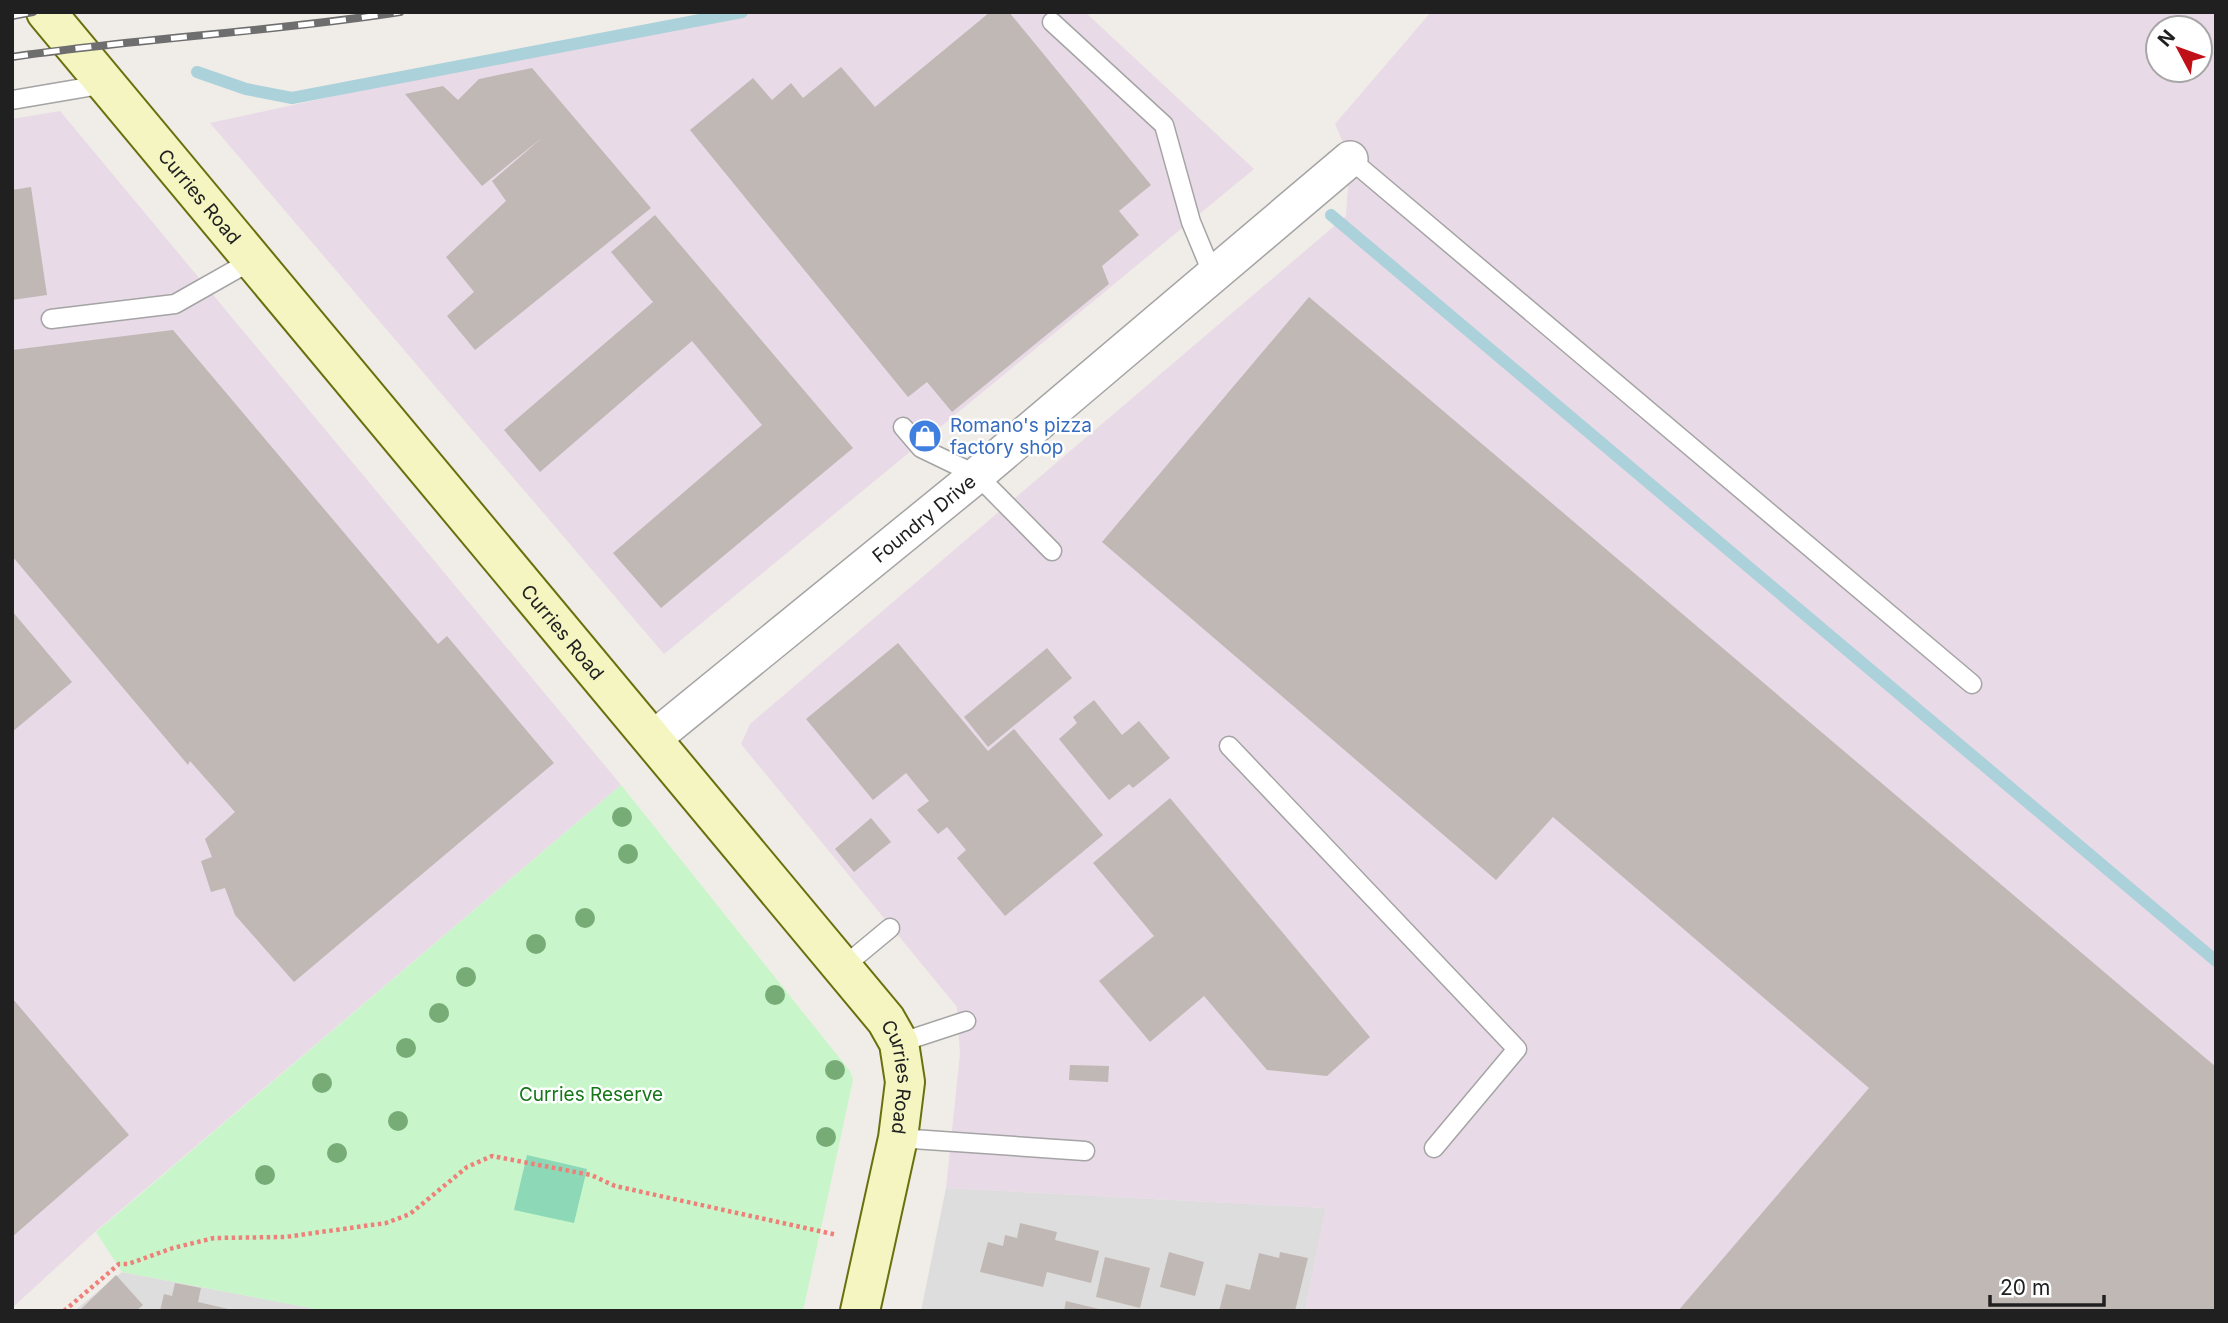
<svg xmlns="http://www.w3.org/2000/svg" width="2228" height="1323" viewBox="0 0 2228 1323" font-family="Inter,sans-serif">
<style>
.residential{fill:#dedddd}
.industrial{fill:#e8dae6;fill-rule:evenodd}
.park{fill:#c8f6ca}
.pitch{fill:#8cd8b7}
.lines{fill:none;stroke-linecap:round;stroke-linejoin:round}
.stream{stroke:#abd1da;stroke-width:12}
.building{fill:#c0b8b4}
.lane-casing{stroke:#a4a4a4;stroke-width:21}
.street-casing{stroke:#a4a4a4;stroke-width:38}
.secondary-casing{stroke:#69700e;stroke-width:42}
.path{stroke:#ef8079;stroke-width:4.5;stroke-dasharray:3.5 3.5;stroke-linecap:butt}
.lane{stroke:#fff;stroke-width:18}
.street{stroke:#fff;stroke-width:35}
.secondary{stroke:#f4f5c0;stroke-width:38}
.rail-casing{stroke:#6e6e6e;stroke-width:8}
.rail{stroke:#fff;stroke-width:5;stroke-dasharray:16;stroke-linecap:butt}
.tree{fill:#78ac76}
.labels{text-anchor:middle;stroke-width:5;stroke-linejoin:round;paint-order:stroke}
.street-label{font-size:19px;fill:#202020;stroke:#fff}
.shop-label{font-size:19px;fill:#366cbe;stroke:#fff;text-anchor:start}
.park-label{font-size:19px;fill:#157719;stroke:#fff}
</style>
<rect width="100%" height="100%" fill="#f0ece7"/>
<!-- residential -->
<g class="residential">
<path d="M946,1188L1326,1208L1305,1311H921Z"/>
<path d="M122,1272L312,1308L311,1311H74Z"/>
</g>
<!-- industrial -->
<g class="industrial">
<path d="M720,12H1085L1254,169L664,654L210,123Z"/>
<path d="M1431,12H2216V1311H1305L1326,1208L946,1188L960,1054L957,1007L741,744L750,724L1346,216L1350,159L1335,124ZM2158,28H2200V70H2158Z"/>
<path d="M60,111L621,785L96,1231L12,1308V119Z"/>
</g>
<!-- park -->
<path class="park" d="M621,785L850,1071L853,1080L803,1311H311V1308L122,1272L96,1232Z"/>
<!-- pitch -->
<path class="pitch" d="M527,1155L587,1169L574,1223L514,1210Z"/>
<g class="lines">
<!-- stream -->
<g class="stream">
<path d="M197,72L246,89L292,98L742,12"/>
<path d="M1331,215L2216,961"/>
</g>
</g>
<!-- building -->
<g class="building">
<path d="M990,12H1009L1151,185L1119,211L1139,235L1102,266L1109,284L952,412L927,382L908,397L690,130L753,78L772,100L791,83L803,98L841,67L875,107Z"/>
<path d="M532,68L651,208L475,350L447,316L474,292L446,257L506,201L492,181L543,137L482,186L405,94L443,86L458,100L479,79Z"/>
<path d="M31,187L47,295L12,300V190Z"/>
<path d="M655,215L853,448L661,608L613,553L762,425L692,341L540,472L504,430L653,302L611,252Z"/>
<path d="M1309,297L2216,1067V1311H1678L1869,1088L1553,817L1496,880L1102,542Z"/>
<path d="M173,330L438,644L447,636L554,763L294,982L235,915L225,888L211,892L201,861L212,857L205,839L235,812L190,761L188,765L12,556V350Z"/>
<path d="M12,611L72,682L12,732Z"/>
<path d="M898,643L988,751L1014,729L1103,835L1005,916L957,858L966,850L947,827L938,834L917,810L929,801L906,773L873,800L806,719Z"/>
<path d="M1047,648L1072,678L988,747L964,717Z"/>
<path d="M1094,700L1122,735L1139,721L1170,758L1133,788L1129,784L1109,800L1059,739L1077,723L1073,717Z"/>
<path d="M1170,798L1370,1037L1327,1076L1267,1070L1204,996L1150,1042L1099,981L1154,936L1093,863Z"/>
<path d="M871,818L891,842L854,872L835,849Z"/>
<path d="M12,998L129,1135L12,1237Z"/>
<path d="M1070,1065L1109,1066L1108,1082L1069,1080Z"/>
<path d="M1020,1223L1057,1232L1055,1240L1099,1251L1091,1283L1047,1272L1043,1287L980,1272L988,1242L1003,1246L1005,1235L1017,1238Z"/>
<path d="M1169,1252L1204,1262L1195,1296L1160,1287Z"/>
<path d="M1280,1252L1308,1258L1295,1311H1219L1226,1284L1250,1290L1259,1253L1279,1258Z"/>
<path d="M1105,1257L1150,1268L1140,1308L1096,1297Z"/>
<path d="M116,1275L143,1305L136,1311H79Z"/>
<path d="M175,1283L201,1288L198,1302L237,1311H160L164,1294L172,1296Z"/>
<path d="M1066,1301L1103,1310V1311H1064Z"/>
</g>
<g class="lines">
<defs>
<g id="lane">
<path d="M1052,22L1164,125L1191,222L1213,275"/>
<path d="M12,100L106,84"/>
<path d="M1350,159L1972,684"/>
<path d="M51,319L175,304L251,261"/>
<path d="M903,427L921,448L977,475L1052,551"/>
<path d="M1229,746L1517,1049L1434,1148"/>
<path d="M843,967L890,928"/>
<path d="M899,1043L966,1021"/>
<path d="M898,1138L1085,1151"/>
</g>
<g id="street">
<path id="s1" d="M654,738L977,475L1350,159"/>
</g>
<g id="secondary">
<path id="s2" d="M46,12L886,1020L899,1043L905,1082L898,1138L860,1311"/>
</g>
</defs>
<!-- lane casing -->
<use href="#lane" class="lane-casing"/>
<!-- street casing -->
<use href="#street" class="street-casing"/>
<!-- secondary casing -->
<use href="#secondary" class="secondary-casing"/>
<!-- path -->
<path class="path" d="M64,1311L119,1264H128L173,1248L214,1238L285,1237L386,1223L410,1214L467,1167L492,1156L591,1175L615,1186L837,1235"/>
<!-- lane -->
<use href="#lane" class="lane"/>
<!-- street -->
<use href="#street" class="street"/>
<!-- secondary -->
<use href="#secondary" class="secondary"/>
<defs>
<g id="rail">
<path d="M12,16L33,12"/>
<path d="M12,57C141,38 271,32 400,12"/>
</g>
</defs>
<!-- rail casing -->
<use href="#rail" class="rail-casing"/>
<!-- rail -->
<use href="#rail" class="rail"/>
</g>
<!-- trees -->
<g class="tree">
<circle cx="622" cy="817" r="10"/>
<circle cx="628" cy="854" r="10"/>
<circle cx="585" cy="918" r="10"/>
<circle cx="536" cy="944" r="10"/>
<circle cx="466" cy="977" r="10"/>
<circle cx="775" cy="995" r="10"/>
<circle cx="439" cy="1013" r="10"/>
<circle cx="406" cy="1048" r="10"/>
<circle cx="835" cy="1070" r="10"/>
<circle cx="322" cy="1083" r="10"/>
<circle cx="398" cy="1121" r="10"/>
<circle cx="826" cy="1137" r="10"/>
<circle cx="337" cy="1153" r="10"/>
<circle cx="265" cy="1175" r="10"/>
</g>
<!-- icons -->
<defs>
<symbol id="shop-disc" viewBox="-11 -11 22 22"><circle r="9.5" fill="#3f7fe0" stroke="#fff"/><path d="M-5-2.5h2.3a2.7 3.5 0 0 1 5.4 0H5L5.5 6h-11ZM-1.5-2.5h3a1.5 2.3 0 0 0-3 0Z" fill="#fff"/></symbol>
</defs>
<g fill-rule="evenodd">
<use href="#shop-disc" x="906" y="417" width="38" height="38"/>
</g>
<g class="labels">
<!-- street labels -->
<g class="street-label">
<text dy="7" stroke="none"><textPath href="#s2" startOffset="240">Curries Road</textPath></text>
<text dy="7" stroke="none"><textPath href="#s1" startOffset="348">Foundry Drive</textPath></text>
<text dy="7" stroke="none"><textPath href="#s2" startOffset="807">Curries Road</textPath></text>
<text dy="7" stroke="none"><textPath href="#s2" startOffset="1372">Curries Road</textPath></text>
</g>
<!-- shop labels -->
<g class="shop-label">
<text x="950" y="432">Romano's pizza<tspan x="950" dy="22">factory shop</tspan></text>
</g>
<!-- park labels -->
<g class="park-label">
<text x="591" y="1101">Curries Reserve</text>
</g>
</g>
<!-- border -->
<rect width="2228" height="1323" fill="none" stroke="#202020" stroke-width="28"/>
<!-- north arrow -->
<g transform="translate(2179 49) rotate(311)"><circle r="33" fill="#ffffff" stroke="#a6a6a6" stroke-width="2"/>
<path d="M0-5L12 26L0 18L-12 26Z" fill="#c01017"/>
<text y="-10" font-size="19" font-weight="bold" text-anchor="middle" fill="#202020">N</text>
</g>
<!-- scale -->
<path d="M1990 1295v10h114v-10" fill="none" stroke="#202020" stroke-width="3.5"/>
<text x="2000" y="1295" font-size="21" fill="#202020" stroke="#ffffff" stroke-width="5" paint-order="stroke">20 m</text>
</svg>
